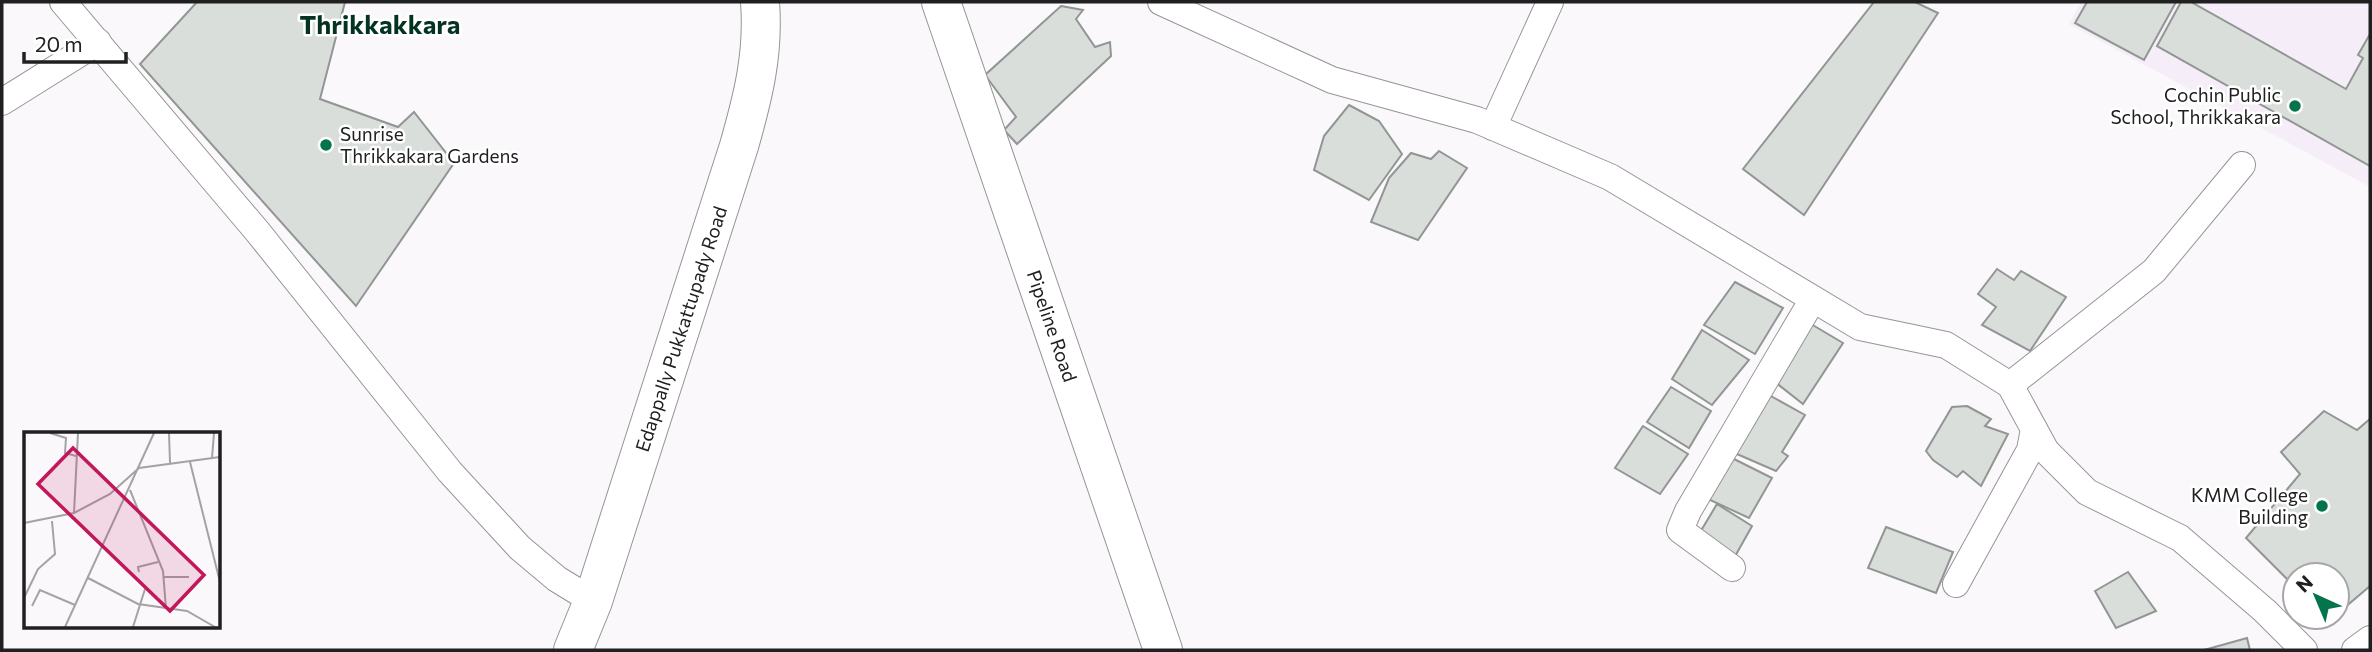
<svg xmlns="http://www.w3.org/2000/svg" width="2372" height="652" viewBox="0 0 2372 652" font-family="Commissioner,sans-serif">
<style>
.built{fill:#f5edf8}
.building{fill:#d9dedb;stroke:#919593;stroke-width:2}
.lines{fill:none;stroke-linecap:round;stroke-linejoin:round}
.street-casing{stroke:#979498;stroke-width:28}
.secondary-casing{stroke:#979498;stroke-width:40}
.street{stroke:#fff;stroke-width:26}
.secondary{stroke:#fff;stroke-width:38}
.poi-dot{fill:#04744d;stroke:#fff;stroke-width:2.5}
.labels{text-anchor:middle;stroke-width:5;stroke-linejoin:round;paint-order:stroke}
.poi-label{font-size:19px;fill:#212021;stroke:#fff;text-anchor:end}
.street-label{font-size:19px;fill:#212021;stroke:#fff}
.district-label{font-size:26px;font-weight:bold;fill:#043421;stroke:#fff}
.inset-road{fill:none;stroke:#a4a2a4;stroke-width:2}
.view{fill:#c2185b;fill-opacity:0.15;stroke:#c2185b;stroke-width:3.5}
.inset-edge{fill:none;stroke:#212021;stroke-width:3.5}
</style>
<rect width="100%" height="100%" fill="#fbf8fc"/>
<!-- built -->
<path class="built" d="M2081,2H2370V187L2069,24Z"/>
<!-- building -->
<g class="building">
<path d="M197,2H345L320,99L398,127L414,112L454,163L356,306L140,64Z"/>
<path d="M1874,2H1915L1938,13L1804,215L1743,169Z"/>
<path d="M2087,2H2176L2144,60L2075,23Z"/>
<path d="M2181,2H2191L2346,89L2363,58L2358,55L2370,34V166L2157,46Z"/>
<path d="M1061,6L1083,10L1076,19L1095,47L1110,42L1111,56L1017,144L1004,130L1016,117L985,75Z"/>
<path d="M1349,105L1379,121L1402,154L1369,200L1314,170L1324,136Z"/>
<path d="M1439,151L1467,168L1418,240L1371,222L1389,178L1411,153L1431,159Z"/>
<path d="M1997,269L2014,280L2021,271L2066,297L2030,351L1982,325L1996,307L1978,294Z"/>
<path d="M1735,282L1783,308L1755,354L1704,325Z"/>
<path d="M1811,324L1843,343L1803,404L1775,382Z"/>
<path d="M1702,330L1749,360L1712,405L1672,379Z"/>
<path d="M1671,387L1711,411L1689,448L1647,422Z"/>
<path d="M1769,395L1805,415L1782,452L1788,456L1776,471L1730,451Z"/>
<path d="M1967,406L1991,419L1985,426L2008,434L1981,486L1963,471L1957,477L1933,460L1926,451L1952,407Z"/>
<path d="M2324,411L2357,430L2370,419V586L2337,614V575H2295V587L2246,538L2300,474L2281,452Z"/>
<path d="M1643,426L1688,454L1660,494L1615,468Z"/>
<path d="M1728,456L1772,478L1749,518L1708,499Z"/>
<path d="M1717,504L1752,526L1733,560L1699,534Z"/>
<path d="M1886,527L1953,552L1936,593L1868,568Z"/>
<path d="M2128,572L2156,611L2116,628L2095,591Z"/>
<path d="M2247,638L2250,650H2204Z"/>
</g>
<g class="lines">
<defs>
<g id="street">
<path d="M63,2L257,231L450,472L520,548L557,579L593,601"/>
<path d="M1161,2L1332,80L1477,120L1610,177L1860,327L1946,345L2010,385L2046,451L2087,492L2180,538L2265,611L2304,650"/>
<path d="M2,102L98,42"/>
<path d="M1493,127L1550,2"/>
<path d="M2010,385L2154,271L2242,165"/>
<path d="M1732,568L1680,530L1688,511L1813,299"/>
<path d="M1956,584L2030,450L2034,429"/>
<path d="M2355,650L2370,639"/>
</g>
<g id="secondary">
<path d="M941,2L1163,650"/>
<path d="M573,650L593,601L739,146C753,97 764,54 760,2"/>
</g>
</defs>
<!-- street casing -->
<use href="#street" class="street-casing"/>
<!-- secondary casing -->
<use href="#secondary" class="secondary-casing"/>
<!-- street -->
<use href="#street" class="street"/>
<!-- secondary -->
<use href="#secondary" class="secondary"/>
</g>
<!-- markers -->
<g class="poi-dot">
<circle cx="2295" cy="106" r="7"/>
<circle cx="326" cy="145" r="7"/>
<circle cx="2322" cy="506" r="7"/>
</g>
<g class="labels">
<!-- poi labels -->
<g class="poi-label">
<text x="2281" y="102">Cochin Public<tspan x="2281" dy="22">School, Thrikkakara</tspan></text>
<text x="340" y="141" text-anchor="start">Sunrise<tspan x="340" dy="22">Thrikkakara Gardens</tspan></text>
<text x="2308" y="502">KMM College<tspan x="2308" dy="22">Building</tspan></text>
</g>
<!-- street labels -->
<g class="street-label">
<text transform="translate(1052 326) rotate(71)" y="7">Pipeline Road</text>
<text transform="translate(681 329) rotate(-72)" y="7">Edappally Pukkattupady Road</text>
</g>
<!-- district labels -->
<g class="district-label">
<text x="380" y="34">Thrikkakkara</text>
</g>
</g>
<!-- overview -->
<g transform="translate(24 432)">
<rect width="196" height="196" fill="#fbf8fc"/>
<path class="inset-road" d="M26,1L42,6L41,21L52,24M145,1L146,31M188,26L190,1M166,30L196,150M106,58L139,139L142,177M50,81L54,1M0,91L50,81L86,62L115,36L196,25M115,140L114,135L134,130M140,145H165M64,146L114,172L163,179L191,195M0,166L14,137L31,122L28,89M8,174L16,158L51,173M41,195L130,1M109,195L121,157"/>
<path class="view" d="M49,16L180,143L146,179L14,52Z"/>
<rect width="196" height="196" class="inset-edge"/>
</g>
<!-- border -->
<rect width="2372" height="652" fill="none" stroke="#212021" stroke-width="7"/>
<!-- north arrow -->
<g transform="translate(2316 596) rotate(316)"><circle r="33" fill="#ffffff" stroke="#a6a6a6" stroke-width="2"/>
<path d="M0-5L12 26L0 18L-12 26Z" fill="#04744d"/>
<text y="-10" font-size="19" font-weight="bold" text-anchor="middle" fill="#212021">N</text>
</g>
<!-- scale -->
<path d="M24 52v10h102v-10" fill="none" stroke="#212021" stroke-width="3.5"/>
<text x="35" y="52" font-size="21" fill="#212021" stroke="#ffffff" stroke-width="5" paint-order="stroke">20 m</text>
</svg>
